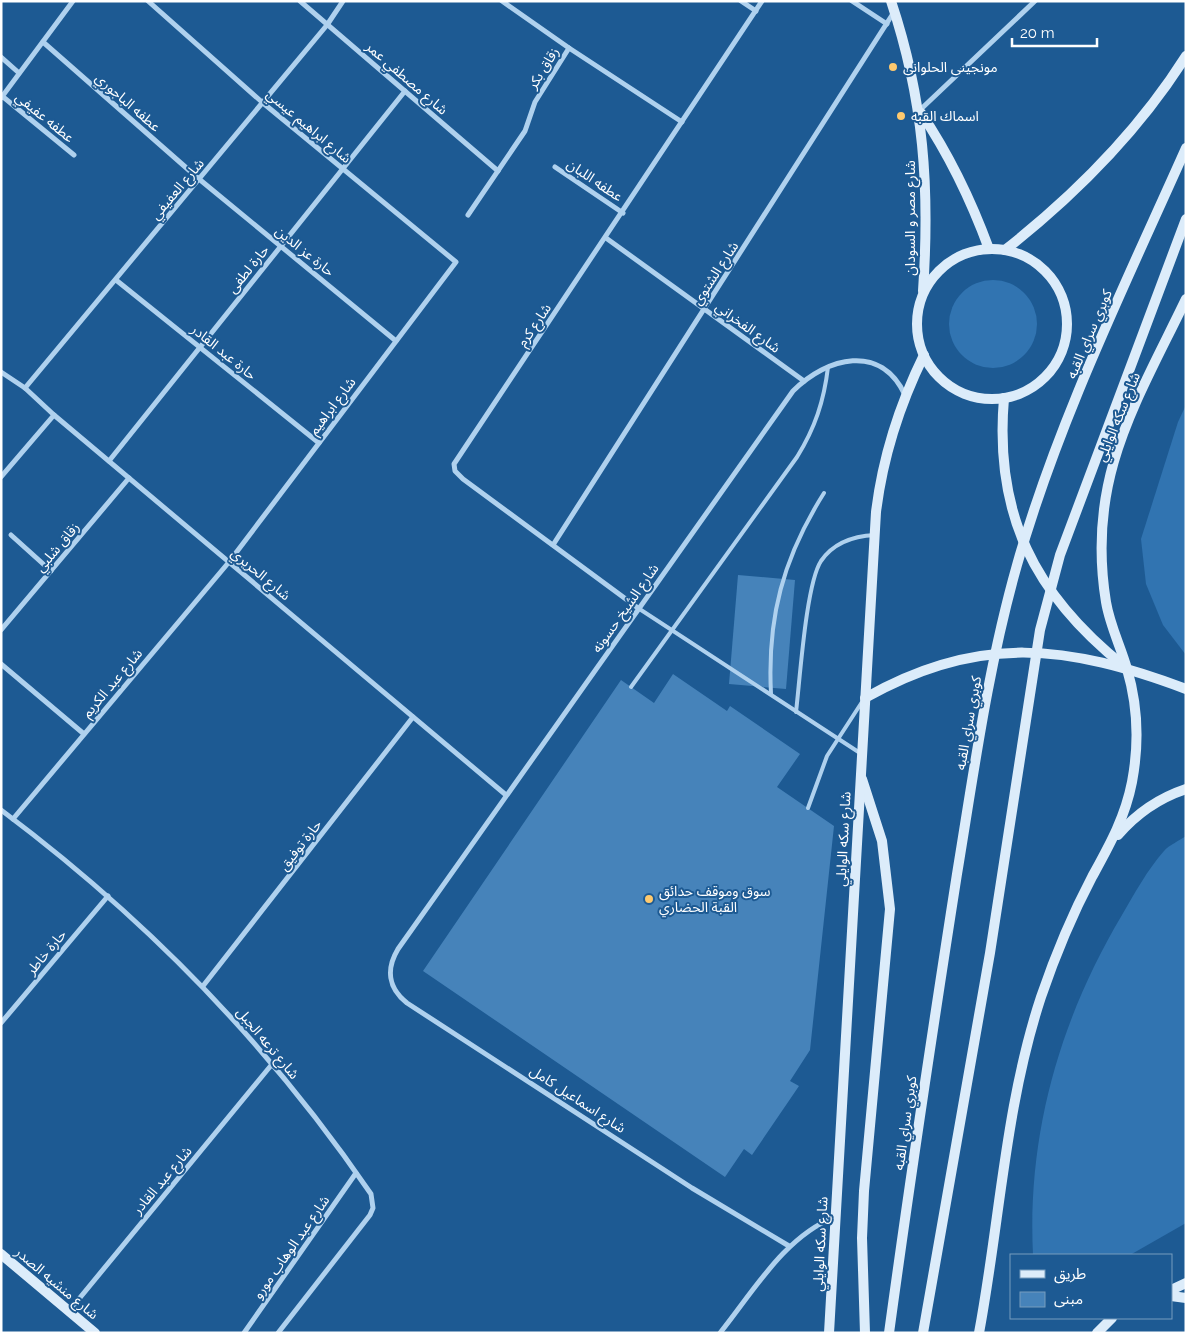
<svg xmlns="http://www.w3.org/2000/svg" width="1187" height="1334" viewBox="0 0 1187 1334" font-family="Raleway,'Noto Sans Arabic',sans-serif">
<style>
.grass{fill:#3174b1}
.building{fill:#4683ba}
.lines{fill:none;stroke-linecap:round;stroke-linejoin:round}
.lane{stroke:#afd1ee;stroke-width:4}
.street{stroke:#afd1ee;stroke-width:5}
.secondary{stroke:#dcecfa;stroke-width:10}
.poi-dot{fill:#fec96e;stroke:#1d5a93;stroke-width:2}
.labels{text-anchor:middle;stroke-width:4;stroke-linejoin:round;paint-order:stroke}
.poi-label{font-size:14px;fill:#fff;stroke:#1d5a93;text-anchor:start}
.street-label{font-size:14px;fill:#fff;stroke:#1d5a93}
</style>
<rect width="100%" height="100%" fill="#1d5a93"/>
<!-- grass -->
<g class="grass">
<circle cx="993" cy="324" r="44"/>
<path d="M1186,405V655L1163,625L1146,584L1141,539L1178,422Z"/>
<path d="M1186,836V1223L1130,1255H1033C1027,1134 1060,1019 1122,915C1134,894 1148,869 1164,851C1169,845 1179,841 1186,836Z"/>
</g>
<!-- building -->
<g class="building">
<path d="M738,575L795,580L786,689L729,684Z"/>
<path d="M673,674L727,711L730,706L800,754L777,787L834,826L810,1050L790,1081L799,1086L752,1155L744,1149L725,1177L423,971L621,680L654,703Z"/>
</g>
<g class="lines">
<!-- lane -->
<g class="lane">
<path d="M638,608L860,753"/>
<path d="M631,687L797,457C815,428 824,401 828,367"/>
<path d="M771,694C767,618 783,558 824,493"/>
<path d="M796,712C800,679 806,584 821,561C834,542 854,536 875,535"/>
<path d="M808,808L827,756L862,702"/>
</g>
<!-- street -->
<g class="street">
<path d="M300,1L498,171"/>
<path d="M502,1L569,48"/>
<path d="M741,1L756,11"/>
<path d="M852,1L887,24"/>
<path d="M43,42L199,179L396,341"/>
<path d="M1,57L19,73"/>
<path d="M2,96L74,155"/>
<path d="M1,98L73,1"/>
<path d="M920,110L1035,1"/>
<path d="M555,167L623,213"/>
<path d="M468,215L525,131L535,102L569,48L682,122"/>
<path d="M606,238L804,381"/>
<path d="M116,280L319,443"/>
<path d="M1,372L25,388L54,415L506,795"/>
<path d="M25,388L327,25L343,1"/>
<path d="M109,461L405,91"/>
<path d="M1,477L54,415"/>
<path d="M11,535L51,571"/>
<path d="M553,545L894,12"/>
<path d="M638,608L463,479L455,471L454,464L762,1"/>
<path d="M1,630L129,478"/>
<path d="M1,664L84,734"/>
<path d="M1,810C144,917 270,1046 371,1194L373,1208L370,1215L278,1333"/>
<path d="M13,819L229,562L456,262L263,103L148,1"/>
<path d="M203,986L413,717"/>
<path d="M1,1023L108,896"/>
<path d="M789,1246L692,1188L407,1003C388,988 386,969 398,949L793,391C827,357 881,343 905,395"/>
<path d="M69,1311L273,1063"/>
<path d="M244,1333L356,1173"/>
<path d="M720,1333C753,1292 785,1236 835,1217"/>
</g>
<!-- secondary -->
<g class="secondary">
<path d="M891,1C924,100 930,188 923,291"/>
<path d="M921,113C950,156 971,200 989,249"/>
<circle cx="992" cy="324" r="75"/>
<path d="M1005,250C1075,195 1138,132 1186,56"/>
<path d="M1004,398C994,514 1034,594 1124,666"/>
<path d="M865,698C979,633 1068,645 1186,689"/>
<path d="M862,779L882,841L890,909L864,1191L862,1238L865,1333"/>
<path d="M1118,835C1136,814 1159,798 1186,789"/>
<path d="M1,1254L95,1333"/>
<path d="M1171,1290L1186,1283"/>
<path d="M1171,1296L1186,1298"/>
<path d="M829,1333L876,512C883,455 899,406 924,355"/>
<path d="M889,1333C910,1180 933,1027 957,874C974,771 988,667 1017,565C1058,421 1125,285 1186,148"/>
<path d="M923,1333L990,953L1040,630L1060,555L1186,219"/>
<path d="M979,1333C1000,1221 1005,1106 1041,997C1055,956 1072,915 1092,877C1109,846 1125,818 1132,782C1139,745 1138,706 1127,669C1121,647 1110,626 1106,602C1086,479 1135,405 1186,299"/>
<path d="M1097,1333L1112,1318"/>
</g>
</g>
<!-- markers -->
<g class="poi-dot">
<circle cx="893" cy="67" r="5"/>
<circle cx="901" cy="116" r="5"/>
<circle cx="649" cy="899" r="5"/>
</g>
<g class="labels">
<!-- poi labels -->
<g class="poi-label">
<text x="903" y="72">مونجينى الحلوانى</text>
<text x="911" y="121">اسماك القبه</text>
<text x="659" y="896">سوق وموقف حدائق<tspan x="659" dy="16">القبة الحضاري</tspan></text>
</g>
<!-- street labels -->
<g class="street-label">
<text transform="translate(543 68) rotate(-58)" y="5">زقاق بكر</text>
<text transform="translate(407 78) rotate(41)" y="5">شارع مصطفي عمر</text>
<text transform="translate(128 102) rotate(41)" y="5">عطفه الباجوري</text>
<text transform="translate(45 117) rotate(39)" y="5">عطفه عفيفي</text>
<text transform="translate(309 126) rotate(40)" y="5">شارع ابراهيم عيسي</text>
<text transform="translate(595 180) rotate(34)" y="5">عطفه اللبان</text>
<text transform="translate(177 189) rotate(-50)" y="5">شارع العفيفي</text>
<text transform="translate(910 218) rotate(-90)" y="5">شارع مصر و السودان</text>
<text transform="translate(305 251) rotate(39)" y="5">حارة عز الدين</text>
<text transform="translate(248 269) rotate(-51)" y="5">حارة لطفى</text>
<text transform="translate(715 273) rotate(-57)" y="5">شارع الشتوي</text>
<text transform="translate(534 325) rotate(-56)" y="5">شارع كرم</text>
<text transform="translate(748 327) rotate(36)" y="5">شارع الفخراني</text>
<text transform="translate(1089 334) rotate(-67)" y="5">كوبري سراي القبه</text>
<text transform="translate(224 352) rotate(39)" y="5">حارة عبد القادر</text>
<text transform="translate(332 406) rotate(-53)" y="5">شارع ابراهيم</text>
<text transform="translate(1118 417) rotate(-68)" y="5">شارع سكه الوايلي</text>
<text transform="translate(57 547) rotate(-50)" y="5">زقاق شلبي</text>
<text transform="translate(261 574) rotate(40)" y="5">شارع الحريري</text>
<text transform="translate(625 608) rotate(-55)" y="5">شارع الشيخ حسونه</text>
<text transform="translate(112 683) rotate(-50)" y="5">شارع عبد الكريم</text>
<text transform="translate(968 723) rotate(-80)" y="5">كوبري سراي القبه</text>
<text transform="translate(843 839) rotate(-87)" y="5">شارع سكه الوايلي</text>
<text transform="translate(300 845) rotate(-52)" y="5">حارة توفيق</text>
<text transform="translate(46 952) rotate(-50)" y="5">حارة خاطر</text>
<text transform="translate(268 1043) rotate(50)" y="5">شارع ترعه الجبل</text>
<text transform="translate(578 1099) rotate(33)" y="5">شارع اسماعيل كامل</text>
<text transform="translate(905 1123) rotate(-82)" y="5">كوبري سراي القبه</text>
<text transform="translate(162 1180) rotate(-50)" y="5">شارع عبد القادر</text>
<text transform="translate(820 1244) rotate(-87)" y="5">شارع سكه الوايلي</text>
<text transform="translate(291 1247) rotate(-55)" y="5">شارع عبد الوهاب مورو</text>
<text transform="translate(57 1283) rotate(40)" y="5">شارع منشيه الصدر</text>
</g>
</g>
<!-- border -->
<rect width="1187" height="1334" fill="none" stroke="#ffffff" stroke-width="5"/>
<!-- legend -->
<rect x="1010" y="1254" width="162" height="65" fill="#1d5a93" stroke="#779cbe"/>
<rect x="1020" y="1270" width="25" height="8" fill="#dcecfa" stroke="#779cbe"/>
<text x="1054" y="1279" font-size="15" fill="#ffffff">طريق</text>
<rect x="1020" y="1292" width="25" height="15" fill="#4683ba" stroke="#779cbe"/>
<text x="1054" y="1304" font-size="15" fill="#ffffff">مبنى</text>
<!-- scale -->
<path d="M1012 38v8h85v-8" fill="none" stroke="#ffffff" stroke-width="2.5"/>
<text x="1020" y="38" font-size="15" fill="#ffffff" stroke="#1d5a93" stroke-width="4" paint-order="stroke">20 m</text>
</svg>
